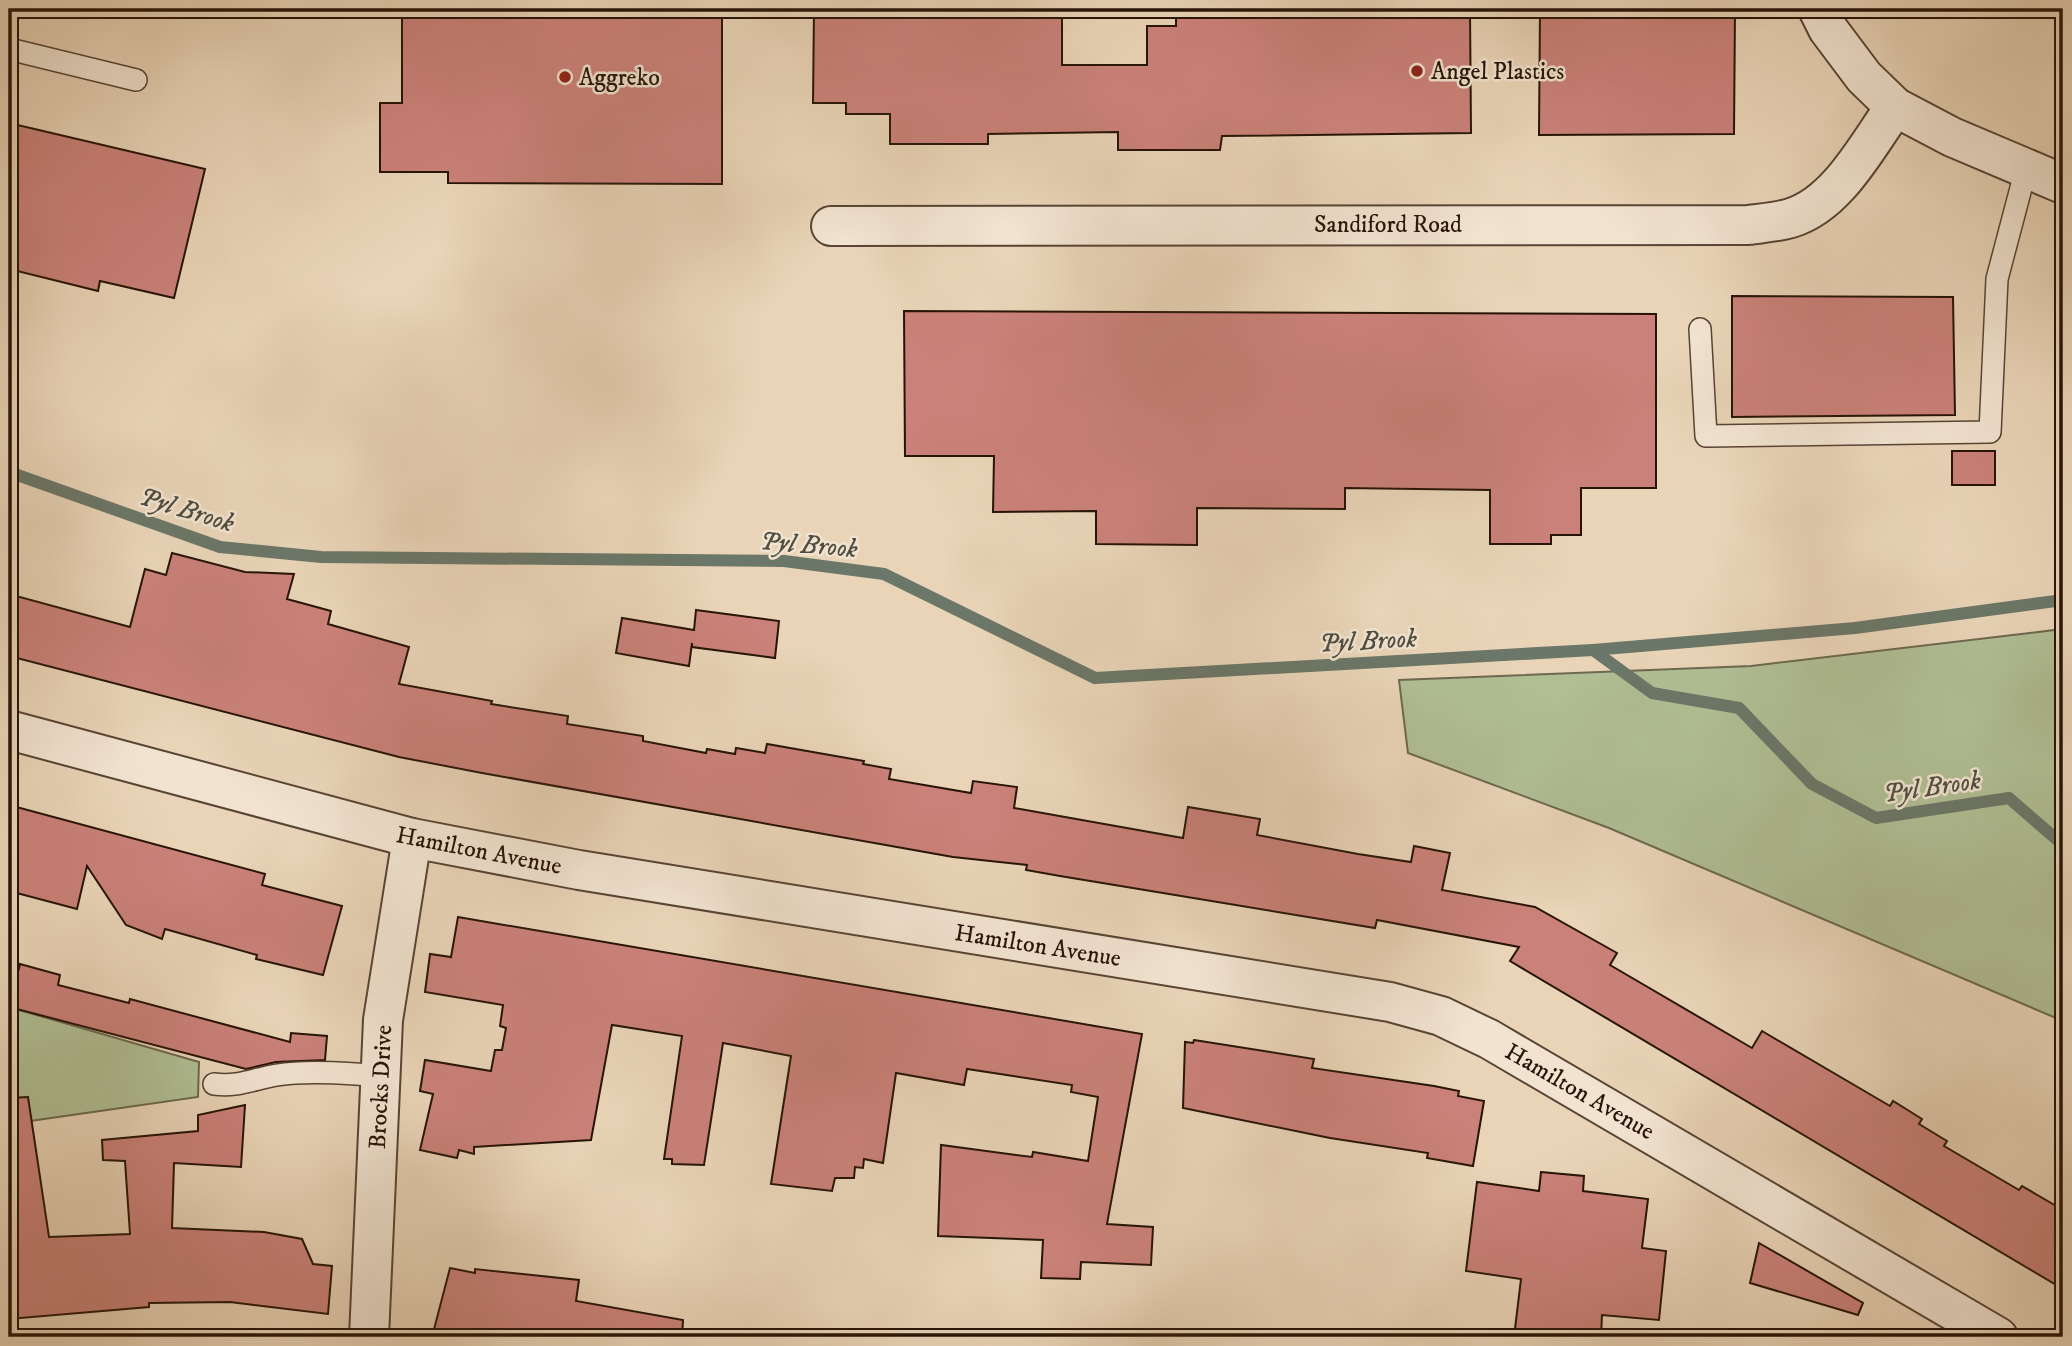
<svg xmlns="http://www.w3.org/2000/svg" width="2072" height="1346" viewBox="0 0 2072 1346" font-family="'IM FELL DW Pica',serif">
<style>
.green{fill:#b0be94;stroke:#6c694e;stroke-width:2}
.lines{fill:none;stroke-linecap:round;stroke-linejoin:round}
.stream{stroke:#6b7768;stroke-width:12}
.building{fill:#ca8179;stroke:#271408;stroke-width:2}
.lane-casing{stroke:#584434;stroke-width:24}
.street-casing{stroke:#584434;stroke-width:42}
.lane{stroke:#f1e3d0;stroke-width:21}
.street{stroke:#f1e3d0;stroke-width:38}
.poi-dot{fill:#8f2418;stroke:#f1e3d0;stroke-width:2.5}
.labels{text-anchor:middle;stroke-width:5;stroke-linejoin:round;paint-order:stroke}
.poi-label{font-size:24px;fill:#271408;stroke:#f1e3d0;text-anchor:start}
.street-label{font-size:24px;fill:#271408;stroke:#f1e3d0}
.water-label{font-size:26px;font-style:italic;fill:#4f4e40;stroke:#f1e3d0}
</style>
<rect width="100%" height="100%" fill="#e9d4b7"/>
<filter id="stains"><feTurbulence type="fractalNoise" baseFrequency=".00286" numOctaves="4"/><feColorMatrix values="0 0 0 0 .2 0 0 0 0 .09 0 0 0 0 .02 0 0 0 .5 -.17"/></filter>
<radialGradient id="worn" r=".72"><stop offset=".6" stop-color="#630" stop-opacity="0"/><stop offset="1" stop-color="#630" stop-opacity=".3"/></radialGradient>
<!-- green -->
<g class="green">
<path d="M2063,629V1021L1609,828L1408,753L1399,680L1751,666Z"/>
<path d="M9,1007L199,1062L198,1097L9,1124Z"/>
</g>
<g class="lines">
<!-- stream -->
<g class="stream">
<path d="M9,472L220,547L321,557L784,561L884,574L1095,678L1593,650L1855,628L2063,600"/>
<path d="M1593,650L1652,693L1739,708L1812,784L1876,818L2009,798L2063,845"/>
</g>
</g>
<!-- building -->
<g class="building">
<path d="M402,9H722V184L448,183V172H380V103H402Z"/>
<path d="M814,9H1062V65H1147V26H1176V9H1470L1471,133L1222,136L1220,150H1118V132L988,134V144H890V114H846V103H813Z"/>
<path d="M1540,9H1735L1734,134L1539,135Z"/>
<path d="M9,123L205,169L174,298L100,281L98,291L9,269Z"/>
<path d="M1732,296L1953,297L1955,415L1732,417Z"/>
<path d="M904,311L1656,314V488H1581V535H1551V544H1490V490L1345,488V509L1197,508V545L1096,544V511L993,512L994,456H905Z"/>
<rect x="1952" y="451" width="43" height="34"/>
<path d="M172,553L245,572L294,574L287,599L331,611L328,624L409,647L399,684L492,701L491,704L568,716L567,724L643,736V741L706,753L707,749L735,754L736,748L765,753L767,744L864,761L863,764L891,769L889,779L971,793L973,781L1017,787L1014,808L1183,838L1188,807L1260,819L1257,835L1358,854L1411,862L1414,846L1450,853L1442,890L1535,907L1617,953L1610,965L1752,1048L1762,1031L1890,1106L1893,1101L1922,1119L1919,1124L1947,1141L1944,1146L2019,1190L2022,1186L2063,1210V1289L1510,961L1519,947L1377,920L1375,928L1060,876L1026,870L1027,865L953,857L482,773L399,757L9,656V594L130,627L145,569L166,575Z"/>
<path d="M696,610L779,621L775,658L692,647V643L689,666L616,653L622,618L694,630Z"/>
<path d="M9,805L265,874L262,885L342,906L323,975L256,959L257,955L165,929L162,939L126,925L87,866L77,909L9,891Z"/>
<path d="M458,917L1142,1034L1107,1224L1153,1227L1151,1265L1081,1262L1080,1279L1041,1278L1043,1240L938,1236L941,1145L1032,1157L1033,1152L1088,1161L1098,1097L1071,1092L1072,1085L967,1069L964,1085L896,1073L883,1163L864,1159L863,1168L855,1167L854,1178H835L832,1191L771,1184L791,1056L723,1043L704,1165L672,1164V1159H664L682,1036L612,1025L591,1140L474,1147V1154L459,1150L457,1158L420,1150L433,1094L420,1091L425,1060L491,1071L495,1050H502L506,1028L500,1026L503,1005L425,992L430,954L451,957Z"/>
<path d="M20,964L60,975L58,985L129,1003L130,999L290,1042L291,1033L327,1036L325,1060L276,1062L246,1069L9,1007Z"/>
<path d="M1194,1040L1314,1059L1312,1068L1434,1086L1459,1091L1458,1096L1484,1101L1473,1166L1427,1158L1428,1153L1330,1138L1183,1108L1185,1042L1193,1043Z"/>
<path d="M28,1097L49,1237L130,1234L125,1161L103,1160L102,1140L198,1131V1115L245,1105L241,1167L174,1163L172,1228L264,1232L302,1239L313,1264L332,1266L328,1314L230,1302L149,1303V1307L9,1319V1246L17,1245L9,1184V1098Z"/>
<path d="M1541,1172L1584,1176L1583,1191L1648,1199L1642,1248L1666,1251L1659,1320L1602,1315L1601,1337H1514L1521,1279L1466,1271L1477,1182L1539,1191Z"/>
<path d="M1759,1243L1863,1303L1858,1315L1750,1283Z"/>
<path d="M450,1268L475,1273V1269L579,1280L576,1301L683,1320L682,1337H432Z"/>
</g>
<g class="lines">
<defs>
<g id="lane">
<path d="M9,49L136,80"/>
<path d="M1700,329L1706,436L1990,432L1997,279L2026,169"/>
<path d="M214,1084C239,1087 253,1079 277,1075C311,1070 347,1074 380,1075"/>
</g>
<g id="street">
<path d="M1818,9L1828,29L1864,77L1895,107L1952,137L2063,184"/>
<path d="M831,226L1748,225C1762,223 1778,222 1791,218C1838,204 1868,144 1895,107"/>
<path d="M9,730L412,838L579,870L1390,1002L1441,1016L1489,1039L1998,1337"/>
<path d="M369,1337L383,1020L412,838"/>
</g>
</defs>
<!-- lane casing -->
<use href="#lane" class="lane-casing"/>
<!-- street casing -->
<use href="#street" class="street-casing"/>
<!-- lane -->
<use href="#lane" class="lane"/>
<!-- street -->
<use href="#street" class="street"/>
</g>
<!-- markers -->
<g class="poi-dot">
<circle cx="1417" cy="71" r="7"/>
<circle cx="565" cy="77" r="7"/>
</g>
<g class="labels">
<!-- poi labels -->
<g class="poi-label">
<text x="1431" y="79">Angel Plastics</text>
<text x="579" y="85">Aggreko</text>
</g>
<!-- street labels -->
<g class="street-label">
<text x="1388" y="232">Sandiford Road</text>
<text transform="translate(479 850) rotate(11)" y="8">Hamilton Avenue</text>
<text transform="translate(1038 945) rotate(9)" y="8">Hamilton Avenue</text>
<text transform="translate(380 1087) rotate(-87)" y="8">Brocks Drive</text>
<text transform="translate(1580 1091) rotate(30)" y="8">Hamilton Avenue</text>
</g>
<!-- water labels -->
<g class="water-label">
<text transform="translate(187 509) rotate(17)" y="9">Pyl Brook</text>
<text transform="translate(809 544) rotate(5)" y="9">Pyl Brook</text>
<text transform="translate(1368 640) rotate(-3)" y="9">Pyl Brook</text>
<text transform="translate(1932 786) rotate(-8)" y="9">Pyl Brook</text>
</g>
</g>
<!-- margin -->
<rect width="2072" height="1346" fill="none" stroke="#e9d4b7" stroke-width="35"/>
<rect x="10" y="10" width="2051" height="1325" fill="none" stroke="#271408" stroke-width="3.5"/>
<rect x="18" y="18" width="2037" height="1311" fill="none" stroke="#271408" stroke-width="2"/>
<rect width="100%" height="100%" filter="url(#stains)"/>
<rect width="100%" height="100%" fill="url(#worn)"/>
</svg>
